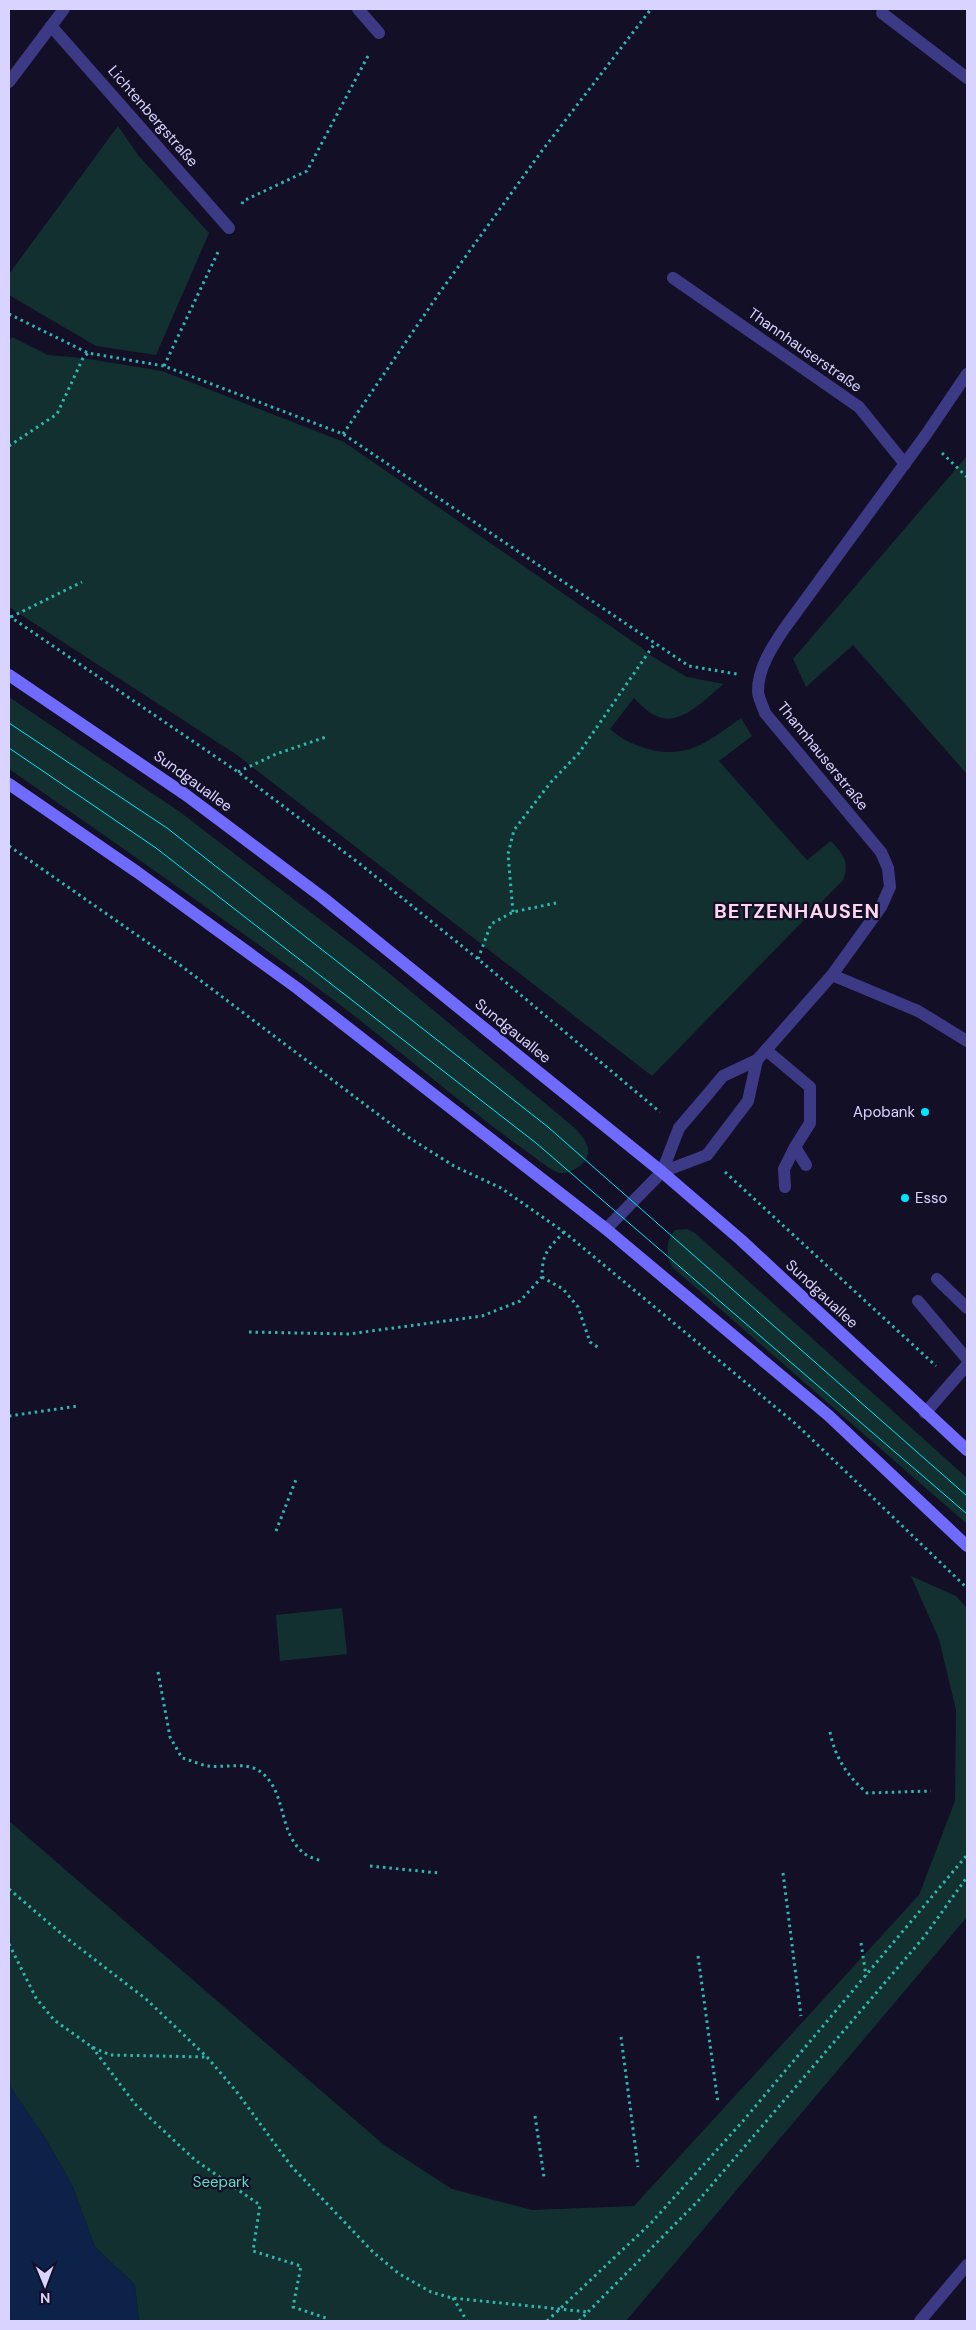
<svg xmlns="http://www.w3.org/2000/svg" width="976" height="2330" viewBox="0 0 976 2330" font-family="'DM Sans',sans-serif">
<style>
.green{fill:#12302f}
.water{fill:#0c2248}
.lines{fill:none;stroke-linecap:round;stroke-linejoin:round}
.path{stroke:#2fb8b0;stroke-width:3;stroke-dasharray:2.5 4;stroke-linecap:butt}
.lane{stroke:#3d3a85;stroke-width:12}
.street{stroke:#3d3a85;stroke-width:12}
.secondary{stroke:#6f6bff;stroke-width:12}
.tram{stroke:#00e5ff;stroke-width:1}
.poi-dot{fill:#00e5ff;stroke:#130f26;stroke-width:2}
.labels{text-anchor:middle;stroke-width:4.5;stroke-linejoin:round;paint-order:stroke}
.street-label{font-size:15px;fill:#d9d4ff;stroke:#130f26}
.poi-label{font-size:15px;fill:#d9d4ff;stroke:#130f26;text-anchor:end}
.park-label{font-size:15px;fill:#5fe0c0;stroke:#130f26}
.district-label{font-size:20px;font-weight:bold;letter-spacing:1px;fill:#ffd6f0;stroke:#130f26}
</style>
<rect width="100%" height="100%" fill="#130f26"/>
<!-- green -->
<g class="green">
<path d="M118,126L138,155L209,233L156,355L96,346L9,295V274Z"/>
<path d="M12,337L48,355L83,358L162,371L344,442L642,648L648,654L687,677L724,684C708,696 682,726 659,717C649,714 641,705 634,698L610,729C621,739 634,745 648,749C688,760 710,740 741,718L752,736L719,761L807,860L831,841C843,854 850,862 843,880L652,1076L237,755L9,607V341Z"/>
<path d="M967,456V774L853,645L806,687L793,659Z"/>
<path d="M9,697L180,812L378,964L576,1129C581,1135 586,1140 588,1148C591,1162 572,1174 560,1173C553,1172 533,1156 526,1151C460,1104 400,1050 335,1001C228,921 118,845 9,769Z"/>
<path d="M687,1229L695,1233L967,1478V1524L672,1267C666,1253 665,1242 675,1230Z"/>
<path d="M911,1576L956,1596L967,1608V1917L626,2321H139L135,2285L95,2247L72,2185L47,2141L9,2085V1821L384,2145L452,2189L532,2210L634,2206L919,1895L955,1801L956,1710L939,1639Z"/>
<path d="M342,1608L347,1654L280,1661L276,1615Z"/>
</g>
<!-- water -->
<path class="water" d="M9,2085L47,2141L72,2185L95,2247L135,2285L139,2321H9Z"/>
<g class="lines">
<!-- path -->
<g class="path">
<path d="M242,204L243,201L307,171L369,54"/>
<path d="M9,314L88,353L164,366L343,434L689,666L737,674"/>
<path d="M164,366L219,250"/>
<path d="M343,434L440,292L541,152L651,9"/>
<path d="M9,446L57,414L83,358L88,353"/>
<path d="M942,453L967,477"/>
<path d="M9,616L238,772L360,864L478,959L660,1112"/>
<path d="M11,617L82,582"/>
<path d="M238,772L276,754L326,737"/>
<path d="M9,846L180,965L408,1137L454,1166L501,1188L564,1232L797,1425L967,1588"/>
<path d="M513,912L508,854L514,830L551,782L579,753L655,643"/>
<path d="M478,959L491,924L513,912L556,903"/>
<path d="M725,1172L936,1366"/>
<path d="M542,1277L563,1289L578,1307L590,1342L599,1348"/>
<path d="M249,1332L349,1334L482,1316L520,1301L542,1277C542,1253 548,1249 564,1232"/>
<path d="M9,1416L78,1406"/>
<path d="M276,1531L297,1477"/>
<path d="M158,1672L170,1737L182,1758C191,1760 200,1765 208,1766C224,1768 244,1762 258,1770C288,1789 277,1833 304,1853C308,1857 316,1859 322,1861"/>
<path d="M830,1732C835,1757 847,1776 867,1793L931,1791"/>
<path d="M370,1866L439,1873"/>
<path d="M783,1873L801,2016"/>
<path d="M9,1889L64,1936L146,1999L207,2057L236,2091L292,2167L373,2252L398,2273L431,2292L452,2298L588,2312"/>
<path d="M861,1943L866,1976"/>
<path d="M9,1944L36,1998L54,2020L92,2047L110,2055L207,2057"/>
<path d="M698,1956L718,2103"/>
<path d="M621,2037L638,2167"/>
<path d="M92,2047L135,2104L195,2160L260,2205L253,2251L301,2266L293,2307L326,2318L328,2321"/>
<path d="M535,2116L544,2177"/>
<path d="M453,2298L467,2321"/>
<path d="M547,2321L651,2223L743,2121L967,1855"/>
<path d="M579,2321L698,2201L924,1937L967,1877"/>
</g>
<!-- lane -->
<g class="lane">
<path d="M358,9L379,33"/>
<path d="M51,26L229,228"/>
<path d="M766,1050L810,1087V1123L795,1147L784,1169L785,1187"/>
<path d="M795,1147L806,1165"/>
<path d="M937,1279L967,1308"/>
<path d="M918,1301L967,1359"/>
<path d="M925,1413L967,1365"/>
</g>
<!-- street -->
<g class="street">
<path d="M882,13L967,78"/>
<path d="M9,82L64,9"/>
<path d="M673,278L859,407L905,464"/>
<path d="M832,975L918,1011L967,1041"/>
<path d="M662,1172L679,1128L708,1094L723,1076L757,1060L766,1050L832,975L881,907L890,887L888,868L881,852L765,713C763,706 758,698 758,691C758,668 772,647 784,629L925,436L967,374"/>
<path d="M606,1229L662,1172L707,1155L748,1101L757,1060"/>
<path d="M920,2321L967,2265"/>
</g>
<!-- secondary -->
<g class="secondary">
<path d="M9,675L186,795L322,897L662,1172L741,1240L967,1450"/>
<path d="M9,784L137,872L297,988L606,1229L828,1415L967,1546"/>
</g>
<!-- tram -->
<g class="tram">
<path d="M9,723L167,828L548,1127L967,1496"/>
<path d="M9,748L156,848L536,1143L967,1514"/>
</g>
</g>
<!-- markers -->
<g class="poi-dot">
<circle cx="925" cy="1112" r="5"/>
<circle cx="905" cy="1198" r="5"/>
</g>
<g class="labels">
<!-- street labels -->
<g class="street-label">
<text transform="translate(153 116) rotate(49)" y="5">Lichtenbergstraße</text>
<text transform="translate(805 350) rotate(35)" y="5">Thannhauserstraße</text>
<text transform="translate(823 756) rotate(51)" y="5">Thannhauserstraße</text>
<text transform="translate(193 781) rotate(36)" y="5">Sundgauallee</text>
<text transform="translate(513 1031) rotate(39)" y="5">Sundgauallee</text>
<text transform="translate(822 1294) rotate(43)" y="5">Sundgauallee</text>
</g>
<!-- poi labels -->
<g class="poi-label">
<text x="915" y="1117">Apobank</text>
<text x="915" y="1203" text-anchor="start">Esso</text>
</g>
<!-- park labels -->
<g class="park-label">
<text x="221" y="2187">Seepark</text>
</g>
<!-- district labels -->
<g class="district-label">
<text x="797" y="918">BETZENHAUSEN</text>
</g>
</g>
<!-- border -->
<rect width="976" height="2330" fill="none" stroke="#d9d4ff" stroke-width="20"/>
<!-- north arrow -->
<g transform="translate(45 2285) rotate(179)" stroke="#130f26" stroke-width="4" paint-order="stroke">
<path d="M0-4L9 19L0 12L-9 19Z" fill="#d9d4ff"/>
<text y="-8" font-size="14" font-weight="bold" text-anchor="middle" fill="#d9d4ff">N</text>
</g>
</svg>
